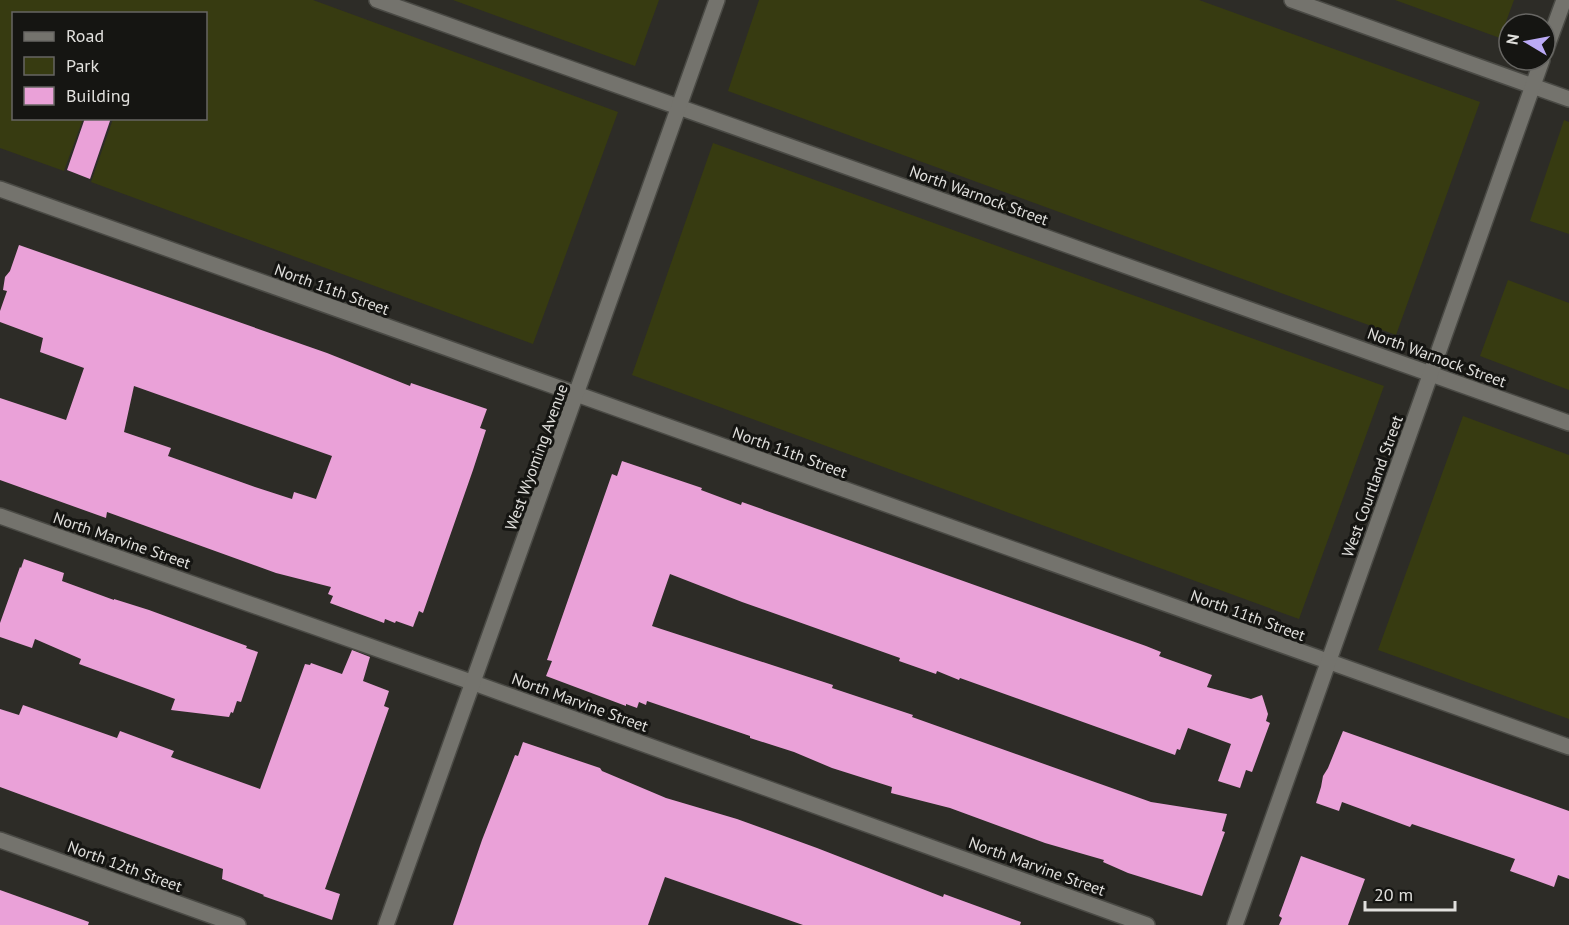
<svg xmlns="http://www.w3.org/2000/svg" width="1569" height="925" viewBox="0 0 1569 925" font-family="'PT Sans',sans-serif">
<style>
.green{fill:#373b11}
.building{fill:#eaa1d8;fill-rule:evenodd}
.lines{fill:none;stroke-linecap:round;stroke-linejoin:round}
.minor-casing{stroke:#4a4a45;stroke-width:18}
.tertiary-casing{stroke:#4a4a45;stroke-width:18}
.minor{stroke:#74736d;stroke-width:15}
.tertiary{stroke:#74736d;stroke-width:15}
.labels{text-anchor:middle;stroke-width:6;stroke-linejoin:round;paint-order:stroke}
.street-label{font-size:16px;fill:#e1e0dd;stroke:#151512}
</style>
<rect width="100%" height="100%" fill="#2d2c27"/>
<!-- green -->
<g class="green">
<path d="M0,0H313L618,112L533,344L91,182L113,119L206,118V14H14V118L83,119L64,171L0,148Z"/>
<path d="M453,0H659L635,66Z"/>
<path d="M759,0H1199L1480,102L1396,335L728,91Z"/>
<path d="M1395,0H1514L1500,38Z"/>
<path d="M1564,120L1569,122V234L1530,221Z"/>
<path d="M713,143L1384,386L1299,619L632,375Z"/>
<path d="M1508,280L1569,303V390L1480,356Z"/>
<path d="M1463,416L1569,455V719L1378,650Z"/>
</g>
<!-- building -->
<g class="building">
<path d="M85,118H111L90,179L67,170Z"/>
<path d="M19,245L327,353L410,386L411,383L487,409L480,428L486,430L473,470L423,613L419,611L413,627L396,621L395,623L385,619L384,623L330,603L333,596L328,594L331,587L276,573L107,512L106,518L0,480V398L66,420L84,368L40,352L43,338L0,322V311L7,291L3,290L5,277L10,271ZM134,386L332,456L316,499L294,492L292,499L255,487L168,456L171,448L124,432Z"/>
<path d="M622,461L702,488L701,490L741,505L742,502L1146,646L1161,652L1159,656L1212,675L1207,687L1251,699L1262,695L1268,714L1266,721L1270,723L1252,772L1246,770L1240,788L1218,781L1231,744L1188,728L1180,750L1177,749L1175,755L960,678L959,680L937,671L936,674L899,661L900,658L742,602L670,574L652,626L833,685L832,688L913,715L912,717L1151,802L1227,814L1222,831L1225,832L1202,896L1128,873L1103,862L1104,860L1045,843L950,808L891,793L892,787L832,768L794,752L750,738V736L647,701L646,705L639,702L637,708L626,704V706L546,676L552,661L547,660L612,474L617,476Z"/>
<path d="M24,559L64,573L62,581L114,600V599L149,610L247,646L246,648L258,652L241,702L237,701L233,713L231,712L229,717L171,710L175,699L79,664L81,659L35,639L32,648L0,637V623L20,567L21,568Z"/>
<path d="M352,650L370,657L363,681L389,691L384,706L389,708L325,889L340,894L332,920L263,896L264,895L222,879L223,869L0,787V709L19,715L23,705L117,738L120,731L174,751L171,757L260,789L305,664L310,665L311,663L342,674Z"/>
<path d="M1343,731L1569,811V879L1558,875L1554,887L1510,871L1515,859L1412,824L1410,827L1342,802L1339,811L1316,803L1321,787L1323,776L1328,768Z"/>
<path d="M523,742L600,768L602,771L666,798L737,819L817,848L943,897L944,894L1021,922L1020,925H803L665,877L648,925H453L482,840L515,755L518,756Z"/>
<path d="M1301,856L1365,879L1348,925H1279L1282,918L1279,916Z"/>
<path d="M0,890L89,922L88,925H0Z"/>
</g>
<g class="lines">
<defs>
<g id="minor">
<path d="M377,0L1569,423"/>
<path d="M1292,0L1569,99"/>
<path d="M1545,52L1564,0"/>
<path d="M0,189L1569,747"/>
<path d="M0,516L474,683L1147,925"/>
<path d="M0,840L238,925"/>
<path d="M1235,925L1542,60"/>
</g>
<path id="tertiary" d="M386,925L717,0"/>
</defs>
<!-- minor casing -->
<use href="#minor" class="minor-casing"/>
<!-- tertiary casing -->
<use href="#tertiary" class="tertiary-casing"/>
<!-- minor -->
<use href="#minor" class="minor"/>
<!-- tertiary -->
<use href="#tertiary" class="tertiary"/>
</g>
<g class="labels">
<!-- street labels -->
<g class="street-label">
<text transform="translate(979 195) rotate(20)" y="6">North Warnock Street</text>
<text transform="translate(332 289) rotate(20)" y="6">North 11th Street</text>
<text transform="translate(1437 357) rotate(20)" y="6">North Warnock Street</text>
<text transform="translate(790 452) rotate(20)" y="6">North 11th Street</text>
<text transform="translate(536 457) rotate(-70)" y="6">West Wyoming Avenue</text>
<text transform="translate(1372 486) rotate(-70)" y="6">West Courtland Street</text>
<text transform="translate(122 540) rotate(19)" y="6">North Marvine Street</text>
<text transform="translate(1248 615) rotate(20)" y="6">North 11th Street</text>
<text transform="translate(580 702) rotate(20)" y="6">North Marvine Street</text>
<text transform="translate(125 866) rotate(20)" y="6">North 12th Street</text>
<text transform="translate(1037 866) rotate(20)" y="6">North Marvine Street</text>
</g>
</g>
<!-- legend -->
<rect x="12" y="12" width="195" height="108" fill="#151512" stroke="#676663" stroke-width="1.5"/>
<rect x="24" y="32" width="30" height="9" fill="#74736d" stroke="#676663" stroke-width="1.5"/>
<text x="66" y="42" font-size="18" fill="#e1e0dd">Road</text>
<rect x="24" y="57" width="30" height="18" fill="#373b11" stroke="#676663" stroke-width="1.5"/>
<text x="66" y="72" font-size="18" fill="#e1e0dd">Park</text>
<rect x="24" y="87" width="30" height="18" fill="#eaa1d8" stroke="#676663" stroke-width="1.5"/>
<text x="66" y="102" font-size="18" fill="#e1e0dd">Building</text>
<!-- north arrow -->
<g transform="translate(1527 42) rotate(280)"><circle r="28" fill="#151512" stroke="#676663" stroke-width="1.5"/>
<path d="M0-4.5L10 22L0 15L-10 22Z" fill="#bbaaf6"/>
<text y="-9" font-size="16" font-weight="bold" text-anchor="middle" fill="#e1e0dd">N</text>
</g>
<!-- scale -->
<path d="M1365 901v9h90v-9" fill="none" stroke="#e1e0dd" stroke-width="3"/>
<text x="1374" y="901" font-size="18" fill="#e1e0dd" stroke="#151512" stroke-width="4.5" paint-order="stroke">20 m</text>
</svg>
